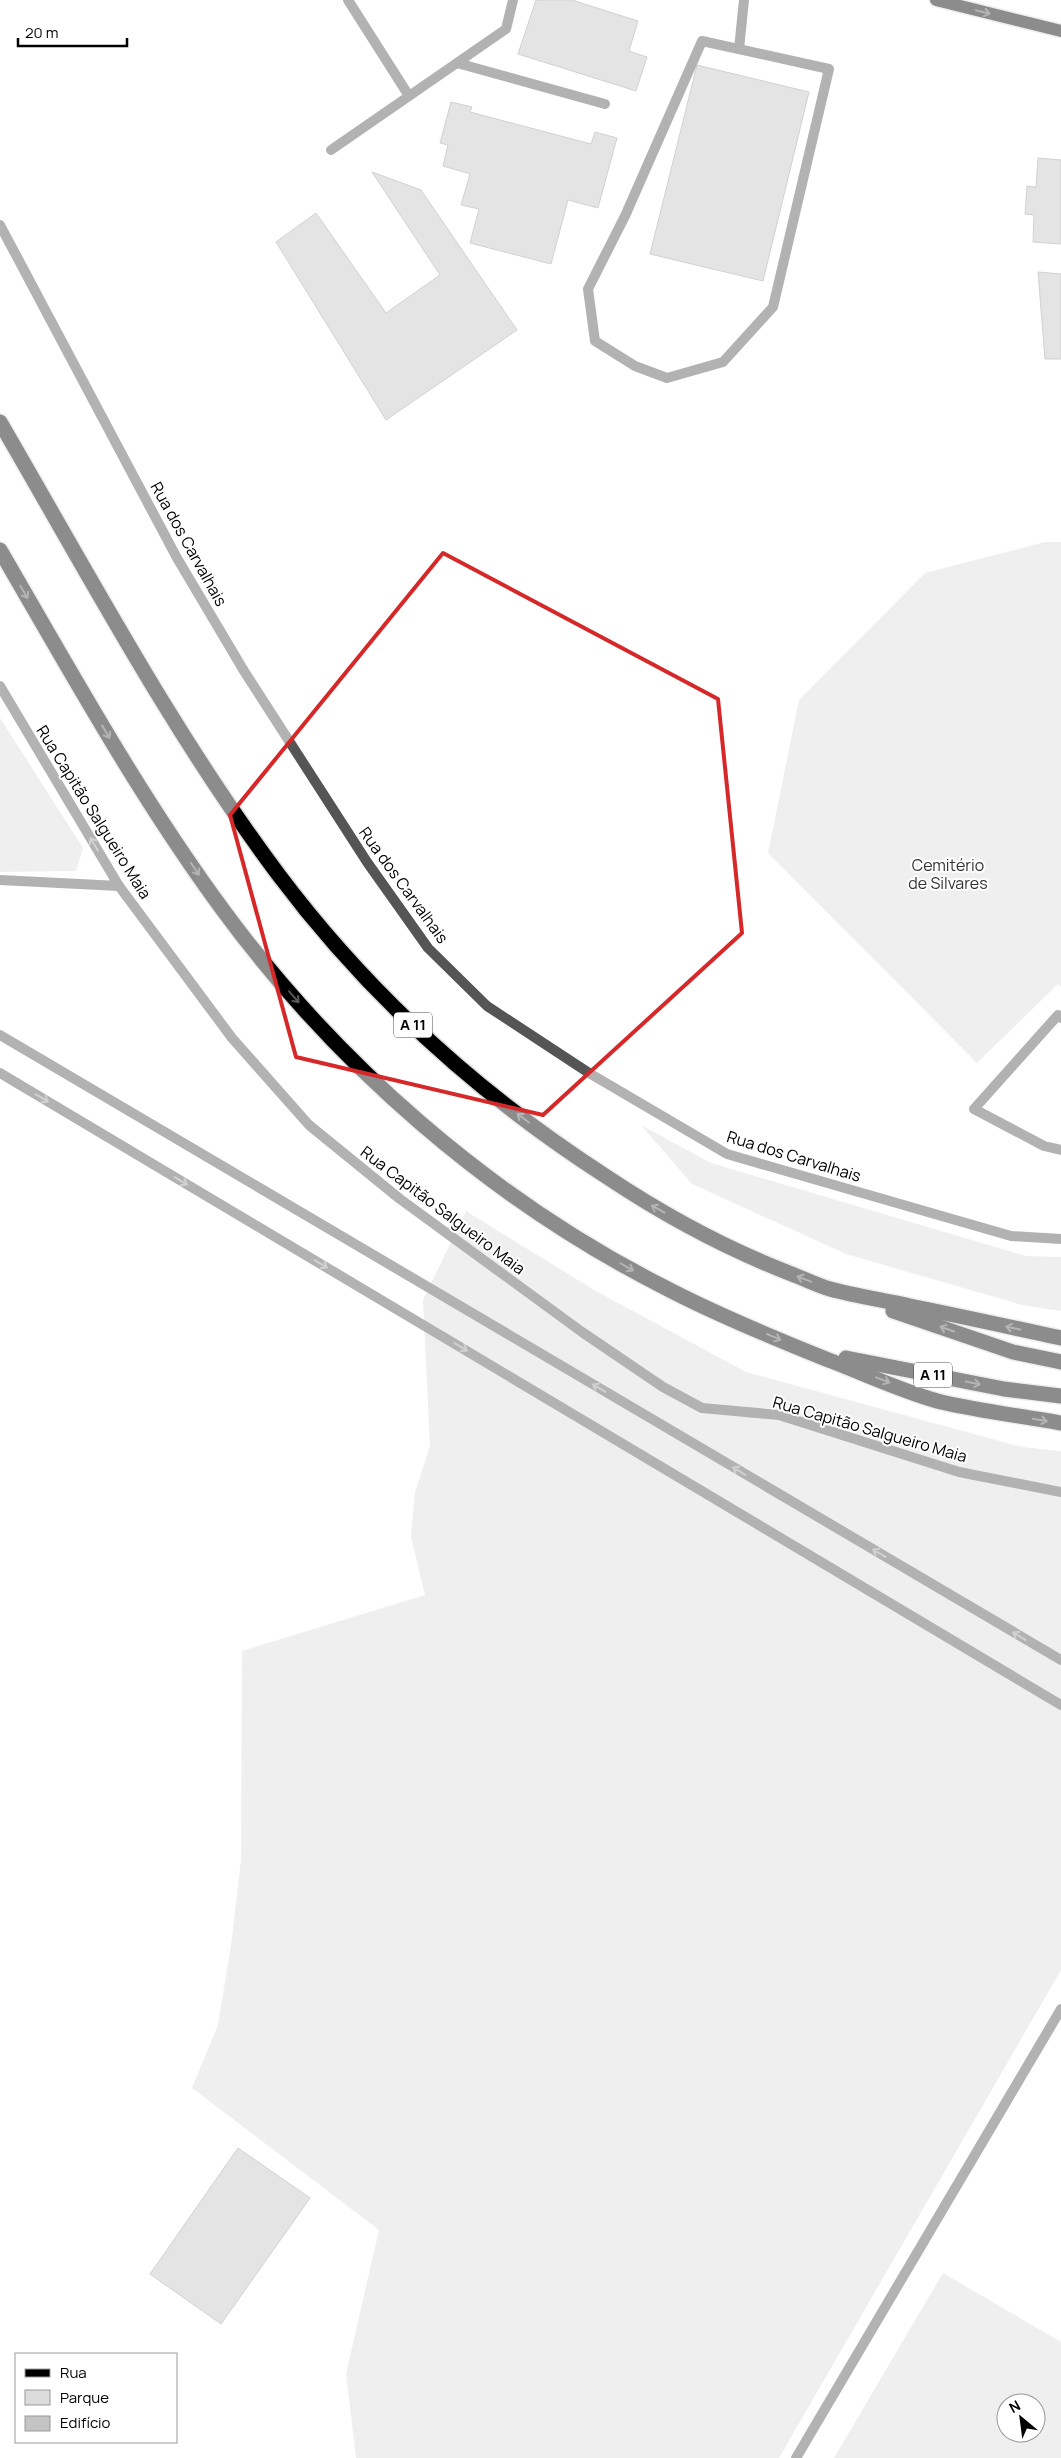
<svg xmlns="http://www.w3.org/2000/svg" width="1061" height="2458" viewBox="0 0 1061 2458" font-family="Manrope,sans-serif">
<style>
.green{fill:#dcdcdc;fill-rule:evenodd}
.building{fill:#c4c4c4;stroke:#999}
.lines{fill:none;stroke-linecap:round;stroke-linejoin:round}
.primary-casing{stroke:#dbdbdb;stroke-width:15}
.motorway-casing{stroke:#dbdbdb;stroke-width:18}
.service{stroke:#555;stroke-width:10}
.minor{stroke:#555;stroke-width:10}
.primary{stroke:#000;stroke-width:12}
.motorway{stroke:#000;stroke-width:15}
.oneway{stroke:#595959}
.oneway2{stroke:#999}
.marked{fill:none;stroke:#d62828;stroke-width:4;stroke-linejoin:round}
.labels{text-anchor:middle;stroke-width:4;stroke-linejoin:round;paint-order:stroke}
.shield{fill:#fff;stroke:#4c4c4c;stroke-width:1}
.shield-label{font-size:15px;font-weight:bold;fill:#000}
.street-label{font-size:16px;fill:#000;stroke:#fff}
.park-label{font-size:16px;fill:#333;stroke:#fff}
</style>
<rect width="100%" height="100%" fill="#fff"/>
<!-- green -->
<g class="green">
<path d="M1045,542H1061V987L1058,984L977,1063L768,853L799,700L925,573Z"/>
<path d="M0,718L83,848L76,871L0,872Z"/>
<path d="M641,1125L711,1163L1026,1256L1061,1257V1311L1022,1305L846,1254L692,1184Z"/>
<path d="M466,1211L594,1290L746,1372L1022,1447L1061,1451V1970L779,2458H356L346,2374L379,2230L192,2088L218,2025L231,1945L241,1861L242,1651L425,1595L411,1537L415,1492L430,1446L423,1300Z"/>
<path d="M943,2273L1061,2342V2458H834ZM1006,2403H1036V2433H1006Z"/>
</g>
<!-- building -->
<g class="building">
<path d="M536,0H572L638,21L629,51L647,57L636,91L518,54Z"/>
<path d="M697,65L809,92L763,281L650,254Z"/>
<path d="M451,102L472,107L470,112L591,144L595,132L617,138L598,208L568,200L551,264L470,243L479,209L461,205L470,174L443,166L448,145L440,143Z"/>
<path d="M1038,158L1061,160V244L1033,242L1034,215L1025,214L1027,186L1036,187Z"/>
<path d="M372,172L421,190L517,330L386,420L276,242L316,213L386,313L440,275Z"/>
<path d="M1038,272L1061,274V359H1045Z"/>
<path d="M238,2148L310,2198L221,2324L150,2274Z"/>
</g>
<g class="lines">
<defs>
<path id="primary" d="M936,0L1061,31"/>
<g id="motorway">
<path d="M0,422C89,575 172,732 278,874C368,994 481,1096 607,1177C664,1215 725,1248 789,1273C803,1278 816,1285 830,1289C856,1296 883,1300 910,1306C960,1316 1010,1327 1061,1338"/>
<path d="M0,550C71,672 139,796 223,910C337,1065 491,1199 662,1286C715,1314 771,1337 826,1359C861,1372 905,1393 941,1402C980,1411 1021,1416 1061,1423"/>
<path d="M893,1311L1013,1352L1061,1362"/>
<path d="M846,1358L1004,1389L1061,1396"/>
</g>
</defs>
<!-- primary casing -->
<use href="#primary" class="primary-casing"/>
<!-- motorway casing -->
<use href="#motorway" class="motorway-casing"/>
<!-- service -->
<g class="service">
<path d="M348,0L409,96"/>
<path d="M702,41L829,69L773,307L723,362L667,378L635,366L595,341L588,289L625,216Z"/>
<path d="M739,49L744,0"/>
<path d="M457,63L605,104"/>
<path d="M331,150L506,29L513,0"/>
<path d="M119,886L232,1038L309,1125L400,1199L582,1332L663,1387L702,1408L779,1415L959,1472L1061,1492"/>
<path d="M796,2458L1061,2009"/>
</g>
<!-- minor -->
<g class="minor">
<path d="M0,225L177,558L244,671L367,862L428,948L487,1006L589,1073L727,1154L1011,1236L1061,1239"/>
<path d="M0,686L119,886"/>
<path d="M0,880L119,886"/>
<path d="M1061,1018L1058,1015L974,1109L1044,1146L1061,1150"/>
<path d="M0,1035L1061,1660"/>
<path d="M0,1073L1061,1705"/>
</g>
<!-- primary -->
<use href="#primary" class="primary"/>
<!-- motorway -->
<use href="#motorway" class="motorway"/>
</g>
<!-- one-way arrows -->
<defs><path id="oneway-shaft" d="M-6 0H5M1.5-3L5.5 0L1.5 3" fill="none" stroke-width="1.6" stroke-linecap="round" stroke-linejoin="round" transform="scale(1.25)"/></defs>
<g class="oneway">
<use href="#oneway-shaft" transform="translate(983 12) rotate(14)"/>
<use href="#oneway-shaft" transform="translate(24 592) rotate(60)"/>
<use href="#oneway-shaft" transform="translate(106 732) rotate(59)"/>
<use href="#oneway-shaft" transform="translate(195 869) rotate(56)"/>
<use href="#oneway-shaft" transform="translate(294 997) rotate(49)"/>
<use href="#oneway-shaft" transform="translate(523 1118) rotate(-143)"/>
<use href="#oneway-shaft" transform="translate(658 1209) rotate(-151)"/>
<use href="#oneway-shaft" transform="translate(627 1267) rotate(30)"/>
<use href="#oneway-shaft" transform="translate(804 1279) rotate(-159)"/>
<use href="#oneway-shaft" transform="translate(1013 1328) rotate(-168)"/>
<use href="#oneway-shaft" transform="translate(947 1329) rotate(-161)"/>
<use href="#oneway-shaft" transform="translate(774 1337) rotate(23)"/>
<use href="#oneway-shaft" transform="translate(883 1380) rotate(21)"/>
<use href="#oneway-shaft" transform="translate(973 1383) rotate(11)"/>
<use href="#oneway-shaft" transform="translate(1040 1420) rotate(10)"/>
</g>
<g class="oneway2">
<use href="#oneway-shaft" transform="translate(94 844) rotate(-121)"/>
<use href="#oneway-shaft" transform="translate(42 1098) rotate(31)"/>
<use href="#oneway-shaft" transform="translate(181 1181) rotate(31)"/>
<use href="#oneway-shaft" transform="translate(321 1264) rotate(31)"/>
<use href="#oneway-shaft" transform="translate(461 1347) rotate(31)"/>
<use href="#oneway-shaft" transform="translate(599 1388) rotate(-149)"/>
<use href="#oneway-shaft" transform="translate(739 1471) rotate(-149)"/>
<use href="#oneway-shaft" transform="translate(879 1553) rotate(-149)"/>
<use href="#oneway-shaft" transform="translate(1019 1636) rotate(-149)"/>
</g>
<!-- marked area -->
<path d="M0 0H1061V2458H0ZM443,553L718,699L742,933L543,1115L296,1057L230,815Z" fill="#fff" fill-opacity=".55" fill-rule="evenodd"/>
<path class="marked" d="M443,553L718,699L742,933L543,1115L296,1057L230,815Z"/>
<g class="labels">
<!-- shield labels -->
<g class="shield">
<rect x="394" y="1012.5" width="38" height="25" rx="4"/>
<rect x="914" y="1362.5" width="38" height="25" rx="4"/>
</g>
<g class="shield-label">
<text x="413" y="1030">A 11</text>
<text x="933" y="1380">A 11</text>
</g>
<!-- street labels -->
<g class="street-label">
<text transform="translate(189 544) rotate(61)" y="6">Rua dos Carvalhais</text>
<text transform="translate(94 812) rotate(58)" y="6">Rua Capitão Salgueiro Maia</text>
<text transform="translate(404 885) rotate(54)" y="6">Rua dos Carvalhais</text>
<text transform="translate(794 1156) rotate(17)" y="6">Rua dos Carvalhais</text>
<text transform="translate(443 1210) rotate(37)" y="6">Rua Capitão Salgueiro Maia</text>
<text transform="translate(870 1429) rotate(16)" y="6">Rua Capitão Salgueiro Maia</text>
</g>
<!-- park labels -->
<g class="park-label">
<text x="948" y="871">Cemitério<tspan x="948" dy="18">de Silvares</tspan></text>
</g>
</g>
<!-- legend -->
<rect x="15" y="2353" width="162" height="90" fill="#ffffff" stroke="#999999"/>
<rect x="25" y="2369" width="25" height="8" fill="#000000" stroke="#999999"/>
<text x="60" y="2378" font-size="15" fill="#000000">Rua</text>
<rect x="25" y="2390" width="25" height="15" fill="#dcdcdc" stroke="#999999"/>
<text x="60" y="2403" font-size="15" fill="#000000">Parque</text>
<rect x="25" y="2416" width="25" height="15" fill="#c4c4c4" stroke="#999999"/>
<text x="60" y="2428" font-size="15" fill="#000000">Edifício</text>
<!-- north arrow -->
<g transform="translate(1021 2418) rotate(331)"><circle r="24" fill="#ffffff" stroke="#999999"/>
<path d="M0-4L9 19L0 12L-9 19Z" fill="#000000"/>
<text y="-8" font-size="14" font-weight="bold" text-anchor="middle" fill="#000000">N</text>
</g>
<!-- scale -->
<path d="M18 38v8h109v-8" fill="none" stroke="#000000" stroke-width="2.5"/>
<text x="25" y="38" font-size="15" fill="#000000" stroke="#ffffff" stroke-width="4" paint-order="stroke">20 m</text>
</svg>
